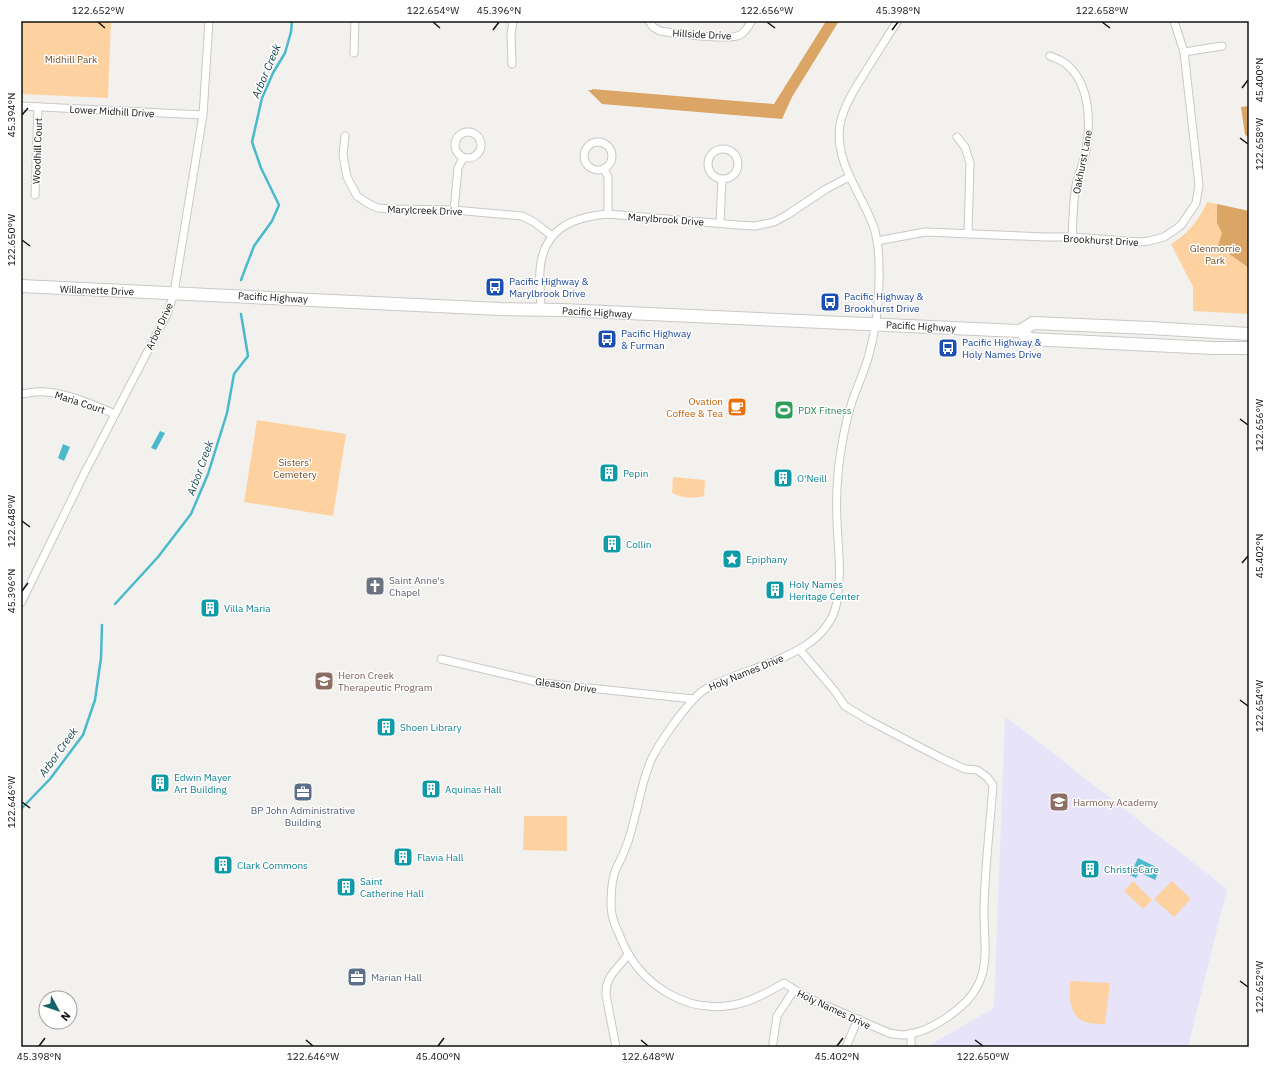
<svg xmlns="http://www.w3.org/2000/svg" width="1270" height="1068" viewBox="0 0 1270 1068" font-family="'IBM Plex Sans',sans-serif">
<style>
.education{fill:#e7e4fa}
.green{fill:#fed2a0}
.forest{fill:#daa565}
.water{fill:#4ab9cb}
.lines{fill:none;stroke-linecap:round;stroke-linejoin:round}
.stream{stroke:#4ab9cb;stroke-width:2.5}
.street-casing{stroke:#cac8c5;stroke-width:9}
.primary-casing{stroke:#cac8c5;stroke-width:14}
.street{stroke:#fff;stroke-width:7}
.primary{stroke:#fff;stroke-width:12}
.ticks{fill:none;stroke:#121211;stroke-width:1.5}
.labels{text-anchor:middle;stroke-width:3;stroke-linejoin:round;paint-order:stroke}
.street-label{font-size:10px;fill:#121211;stroke:#fffefe}
.park-label{font-size:10px;fill:#734e1f;stroke:#fffefe}
.transit-label{font-size:10px;fill:#164399;stroke:#fffefe;text-anchor:start}
.food-label{font-size:10px;fill:#c56008;stroke:#fffefe;text-anchor:end}
.leisure-label{font-size:10px;fill:#27864d;stroke:#fffefe;text-anchor:start}
.culture-label{font-size:10px;fill:#0d838f;stroke:#fffefe;text-anchor:start}
.worship-label{font-size:10px;fill:#5b616d;stroke:#fffefe;text-anchor:start}
.education-label{font-size:10px;fill:#785e54;stroke:#fffefe;text-anchor:start}
.service-label{font-size:10px;fill:#4e5e75;stroke:#fffefe}
.water-label{font-size:11px;font-style:italic;fill:#0b3f46;stroke:#fffefe}
.neatline{fill:none;stroke:#121211;stroke-width:1.5}
.ticks-label{font-size:10px;text-anchor:middle;fill:#121211}
</style>
<rect width="100%" height="100%" fill="#f3f1ee"/>
<!-- education -->
<path class="education" d="M1005,716L1227,889L1188,1047H926L994,1008Z"/>
<!-- green -->
<g class="green">
<path d="M21,21H111L108,98L21,94Z"/>
<path d="M1207,202L1249,211V314L1193,311V287L1171,244C1188,234 1199,220 1207,202Z"/>
<path d="M257,420L346,434L333,516L244,502Z"/>
<path d="M673,477L705,480L704,496C692,499 682,498 672,493Z"/>
<path d="M524,816H567V851L523,850Z"/>
<path d="M1133,881L1152,900L1143,909L1124,891Z"/>
<path d="M1172,881L1191,899L1174,917L1154,899Z"/>
<path d="M1070,981L1110,983L1105,1024C1100,1024 1094,1024 1089,1023C1069,1020 1069,997 1070,981Z"/>
</g>
<!-- forest -->
<g class="forest">
<path d="M826,21H839L792,97L782,119L602,104L588,90H592V89L774,104Z"/>
<path d="M1249,106V137L1245,135L1241,107Z"/>
<path d="M1217,204L1249,211V268L1218,246L1222,233L1217,223Z"/>
</g>
<!-- water -->
<g class="water">
<path d="M160,431L165,433L156,450L151,448Z"/>
<path d="M63,444L70,447L64,461L58,458Z"/>
<path d="M1138,858L1160,869L1155,880L1139,872L1136,878L1130,875Z"/>
</g>
<g class="lines">
<!-- stream -->
<g class="stream">
<path d="M241,280L254,246L272,221L279,205L261,168L252,142L262,98L273,73L285,53L291,32L292,21"/>
<path d="M115,604L158,557L191,514L208,474L227,413L234,374L248,356L241,314"/>
<path d="M21,809L50,779L83,735L95,700L101,658L102,625"/>
</g>
<defs>
<g id="street">
<path d="M649,21L653,27L660,31C674,33 728,41 740,35C745,32 749,26 752,21"/>
<path d="M1184,52L1222,46"/>
<path d="M354,53L355,21"/>
<path d="M1050,56C1055,58 1062,60 1066,64C1090,83 1091,122 1086,150C1084,162 1079,173 1076,185C1073,202 1073,220 1072,237"/>
<path d="M512,64L511,34L513,21"/>
<path d="M21,106L203,115"/>
<circle cx="468" cy="145" r="13"/>
<path d="M345,136L343,155L347,177L357,196L369,204L378,208L391,209L454,210L522,216L534,222L552,236"/>
<path d="M957,137L965,147L970,163L968,234"/>
<circle cx="598" cy="156" r="14"/>
<circle cx="723" cy="164" r="15"/>
<path d="M604,169L608,177V214"/>
<path d="M35,195L38,107"/>
<path d="M454,210L458,168L463,158"/>
<path d="M720,223L722,179"/>
<path d="M877,241L925,232L1045,237H1072L1140,242L1149,241L1164,237L1176,229L1182,224L1196,203L1199,185L1184,52L1174,21"/>
<path d="M541,310C541,297 539,283 540,270C543,229 572,217 608,214L738,225L755,226L774,222L787,215L826,189L849,177"/>
<path d="M21,394C29,393 38,391 46,392C67,393 96,406 115,414"/>
<path d="M21,603L84,474L167,314L174,293L203,115L209,21"/>
<path d="M800,650L834,690L845,706L870,721L941,758L965,769L977,770L987,777L993,785C990,826 985,867 984,907C983,932 990,962 978,985C967,1008 929,1033 904,1035C900,1035 894,1034 889,1033L806,997L784,983C769,992 751,1002 733,1005C686,1014 640,984 622,941C617,928 612,922 611,906C611,896 611,885 614,875C616,867 621,860 624,852C627,845 630,836 632,828C639,804 642,778 653,756C661,741 671,727 681,714C689,705 696,694 707,688C749,665 828,657 837,601C842,573 838,549 837,520C836,502 837,482 839,464C842,441 846,418 854,396C859,383 865,369 869,355C876,328 880,297 879,268C879,254 878,239 873,225C861,193 834,161 840,125C844,102 862,78 874,58C882,46 889,33 898,21"/>
<path d="M441,659L542,683L693,699"/>
<path d="M773,1043L777,1016L794,990"/>
<path d="M616,1047L606,995C605,975 618,970 628,954"/>
<path d="M846,1047L858,1019"/>
<path d="M911,1047V1033"/>
</g>
<g id="primary">
<path d="M21,286L500,309L562,310L1020,331L1033,323L1150,328L1249,334"/>
<path d="M1020,331L1030,339L1213,348H1249"/>
</g>
</defs>
<!-- street casing -->
<use href="#street" class="street-casing"/>
<!-- primary casing -->
<use href="#primary" class="primary-casing"/>
<!-- street -->
<use href="#street" class="street"/>
<!-- primary -->
<use href="#primary" class="primary"/>
</g>
<!-- ticks -->
<path class="ticks" d="M98,22L105,28M433,22L440,28M767,22L775,28M1102,22L1110,28M493,30L499,22M892,30L898,22M1242,88L1248,80M22,115L28,108M1240,138L1248,144M22,240L30,246M1240,419L1248,425M22,521L30,527M1242,563L1248,556M22,591L28,583M1240,700L1248,706M22,802L30,808M1240,981L1248,987M306,1040L313,1046M641,1040L648,1046M975,1040L983,1046M39,1046L45,1038M438,1046L444,1038M837,1046L843,1038"/>
<!-- icons -->
<defs>
<symbol id="bus-square" viewBox="-11 -11 22 22"><rect x="-9" y="-9" width="18" height="18" rx="4" fill="#1a4fb4" stroke="#fffefe"/><path d="M-5-6H5V4H4V6H2V4H-2V6H-4V4H-5ZM-3.5-4V0h7V-4ZM-3.5 1.2v1.5H-2V1.2ZM2 1.2v1.5H3.5V1.2Z" fill="#fff"/></symbol>
<symbol id="cafe-square" viewBox="-11 -11 22 22"><rect x="-9" y="-9" width="18" height="18" rx="4" fill="#e8710a" stroke="#fffefe"/><path d="M-5.5-4.5H6V0H3Q3 3.5 0 3.5H-2.5Q-5.5 3.5-5.5 0ZM3-3.2v2h1.7v-2ZM-6 4.5H4V6H-6Z" fill="#fff"/></symbol>
<symbol id="stadium-square" viewBox="-11 -11 22 22"><rect x="-9" y="-9" width="18" height="18" rx="4" fill="#2e9e5b" stroke="#fffefe"/><path d="M0-5a6.5 5 0 1 0 0 10a6.5 5 0 1 0 0-10ZM-3.5-1.8h7v3.6h-7Z" fill="#fff"/></symbol>
<symbol id="building-square" viewBox="-11 -11 22 22"><rect x="-9" y="-9" width="18" height="18" rx="4" fill="#0f9aa8" stroke="#fffefe"/><path d="M-4-6H4V6H1V3H-1V6H-4ZM-2.5-4.3h1.7v1.8h-1.7ZM.8-4.3h1.7v1.8H.8ZM-2.5-1h1.7V.8h-1.7ZM.8-1h1.7V.8H.8Z" fill="#fff"/></symbol>
<symbol id="sight-square" viewBox="-11 -11 22 22"><rect x="-9" y="-9" width="18" height="18" rx="4" fill="#0f9aa8" stroke="#fffefe"/><path d="M0-6L1.8-2.2L6-1.7L2.9 1.2L3.7 5.4L0 3.3L-3.7 5.4L-2.9 1.2L-6-1.7L-1.8-2.2Z" fill="#fff"/></symbol>
<symbol id="church-square" viewBox="-11 -11 22 22"><rect x="-9" y="-9" width="18" height="18" rx="4" fill="#6b7280" stroke="#fffefe"/><path d="M-1.2-6h2.4v3.5h3.3v2.4h-3.3V6h-2.4V-.1h-3.3v-2.4h3.3Z" fill="#fff"/></symbol>
<symbol id="school-square" viewBox="-11 -11 22 22"><rect x="-9" y="-9" width="18" height="18" rx="4" fill="#8d6e63" stroke="#fffefe"/><path d="M0-5L7-2L0 1L-7-2ZM-4 1L0 2.5L4 1V4Q0 6-4 4Z" fill="#fff"/></symbol>
<symbol id="office-square" viewBox="-11 -11 22 22"><rect x="-9" y="-9" width="18" height="18" rx="4" fill="#5c6f8a" stroke="#fffefe"/><path d="M-6-3h4V-5.5h4V-3h4V5H-6ZM-1-4.5V-3h2v-1.5ZM-6 0V1H6V0Z" fill="#fff"/></symbol>
</defs>
<g fill-rule="evenodd">
<use href="#bus-square" x="484" y="276" width="22" height="22"/>
<use href="#bus-square" x="819" y="291" width="22" height="22"/>
<use href="#bus-square" x="596" y="328" width="22" height="22"/>
<use href="#bus-square" x="937" y="337" width="22" height="22"/>
<use href="#cafe-square" x="726" y="396" width="22" height="22"/>
<use href="#stadium-square" x="773" y="399" width="22" height="22"/>
<use href="#building-square" x="598" y="462" width="22" height="22"/>
<use href="#building-square" x="772" y="467" width="22" height="22"/>
<use href="#building-square" x="601" y="533" width="22" height="22"/>
<use href="#sight-square" x="721" y="548" width="22" height="22"/>
<use href="#church-square" x="364" y="575" width="22" height="22"/>
<use href="#building-square" x="764" y="579" width="22" height="22"/>
<use href="#building-square" x="199" y="597" width="22" height="22"/>
<use href="#school-square" x="313" y="670" width="22" height="22"/>
<use href="#building-square" x="375" y="716" width="22" height="22"/>
<use href="#building-square" x="149" y="772" width="22" height="22"/>
<use href="#building-square" x="420" y="778" width="22" height="22"/>
<use href="#office-square" x="292" y="781" width="22" height="22"/>
<use href="#school-square" x="1048" y="791" width="22" height="22"/>
<use href="#building-square" x="392" y="846" width="22" height="22"/>
<use href="#building-square" x="212" y="854" width="22" height="22"/>
<use href="#building-square" x="1079" y="858" width="22" height="22"/>
<use href="#building-square" x="335" y="876" width="22" height="22"/>
<use href="#office-square" x="346" y="966" width="22" height="22"/>
</g>
<g class="labels">
<!-- street labels -->
<g class="street-label">
<text transform="translate(702 34) rotate(3)" y="4">Hillside Drive</text>
<text transform="translate(112 111) rotate(3)" y="4">Lower Midhill Drive</text>
<text transform="translate(37 151) rotate(-88)" y="4">Woodhill Court</text>
<text transform="translate(1082 162) rotate(-79)" y="4">Oakhurst Lane</text>
<text transform="translate(425 210) rotate(2)" y="4">Marylcreek Drive</text>
<text transform="translate(666 219) rotate(4)" y="4">Marylbrook Drive</text>
<text transform="translate(1101 240) rotate(3)" y="4">Brookhurst Drive</text>
<text transform="translate(97 290) rotate(2)" y="4">Willamette Drive</text>
<text transform="translate(273 297) rotate(3)" y="4">Pacific Highway</text>
<text transform="translate(597 312) rotate(3)" y="4">Pacific Highway</text>
<text transform="translate(159 326) rotate(-65)" y="4">Arbor Drive</text>
<text transform="translate(921 326) rotate(3)" y="4">Pacific Highway</text>
<text transform="translate(80 402) rotate(18)" y="4">Maria Court</text>
<text transform="translate(746 672) rotate(-22)" y="4">Holy Names Drive</text>
<text transform="translate(566 685) rotate(8)" y="4">Gleason Drive</text>
<text transform="translate(834 1009) rotate(25)" y="4">Holy Names Drive</text>
</g>
<!-- park labels -->
<g class="park-label">
<text x="71" y="63">Midhill Park</text>
<text x="1215" y="252">Glenmorrie<tspan x="1215" dy="12">Park</tspan></text>
<text x="295" y="466">Sisters'<tspan x="295" dy="12">Cemetery</tspan></text>
</g>
<!-- transit labels -->
<g class="transit-label">
<text x="509" y="285">Pacific Highway &amp;<tspan x="509" dy="12">Marylbrook Drive</tspan></text>
<text x="844" y="300">Pacific Highway &amp;<tspan x="844" dy="12">Brookhurst Drive</tspan></text>
<text x="621" y="337">Pacific Highway<tspan x="621" dy="12">&amp; Furman</tspan></text>
<text x="962" y="346">Pacific Highway &amp;<tspan x="962" dy="12">Holy Names Drive</tspan></text>
</g>
<!-- food labels -->
<g class="food-label">
<text x="723" y="405">Ovation<tspan x="723" dy="12">Coffee &amp; Tea</tspan></text>
</g>
<!-- leisure labels -->
<g class="leisure-label">
<text x="798" y="414">PDX Fitness</text>
</g>
<!-- culture labels -->
<g class="culture-label">
<text x="623" y="477">Pepin</text>
<text x="797" y="482">O'Neill</text>
<text x="626" y="548">Collin</text>
<text x="746" y="563">Epiphany</text>
<text x="789" y="588">Holy Names<tspan x="789" dy="12">Heritage Center</tspan></text>
<text x="224" y="612">Villa Maria</text>
<text x="400" y="731">Shoen Library</text>
<text x="174" y="781">Edwin Mayer<tspan x="174" dy="12">Art Building</tspan></text>
<text x="445" y="793">Aquinas Hall</text>
<text x="417" y="861">Flavia Hall</text>
<text x="237" y="869">Clark Commons</text>
<text x="1104" y="873">ChristieCare</text>
<text x="360" y="885">Saint<tspan x="360" dy="12">Catherine Hall</tspan></text>
</g>
<!-- worship labels -->
<g class="worship-label">
<text x="389" y="584">Saint Anne's<tspan x="389" dy="12">Chapel</tspan></text>
</g>
<!-- education labels -->
<g class="education-label">
<text x="338" y="679">Heron Creek<tspan x="338" dy="12">Therapeutic Program</tspan></text>
<text x="1073" y="806">Harmony Academy</text>
</g>
<!-- service labels -->
<g class="service-label">
<text x="303" y="814">BP John Administrative<tspan x="303" dy="12">Building</tspan></text>
<text x="371" y="981" text-anchor="start">Marian Hall</text>
</g>
<!-- water labels -->
<g class="water-label">
<text transform="translate(266 71) rotate(-67)" y="4">Arbor Creek</text>
<text transform="translate(200 468) rotate(-70)" y="4">Arbor Creek</text>
<text transform="translate(58 752) rotate(-54)" y="4">Arbor Creek</text>
</g>
</g>
<!-- border -->
<rect width="1270" height="1068" fill="none" stroke="#fffefe" stroke-width="44"/>
<!-- north arrow -->
<g transform="translate(58 1010) rotate(130)"><circle r="19" fill="#fffefe" stroke="#a0a09f"/>
<path d="M0-3L7 15L0 10L-7 15Z" fill="#146369"/>
<text y="-6" font-size="11" font-weight="bold" text-anchor="middle" fill="#121211">N</text>
</g>
<rect x="22" y="22" width="1226" height="1024" class="neatline"/>
<g class="ticks-label">
<text x="98" y="14">122.652°W</text>
<text x="433" y="14">122.654°W</text>
<text x="499" y="14">45.396°N</text>
<text x="767" y="14">122.656°W</text>
<text x="898" y="14">45.398°N</text>
<text x="1102" y="14">122.658°W</text>
<text transform="translate(1259 80) rotate(-90)" y="4">45.400°N</text>
<text transform="translate(11 115) rotate(-90)" y="4">45.394°N</text>
<text transform="translate(1259 144) rotate(-90)" y="4">122.658°W</text>
<text transform="translate(11 240) rotate(-90)" y="4">122.650°W</text>
<text transform="translate(1259 425) rotate(-90)" y="4">122.656°W</text>
<text transform="translate(11 521) rotate(-90)" y="4">122.648°W</text>
<text transform="translate(1259 556) rotate(-90)" y="4">45.402°N</text>
<text transform="translate(11 591) rotate(-90)" y="4">45.396°N</text>
<text transform="translate(1259 706) rotate(-90)" y="4">122.654°W</text>
<text transform="translate(11 802) rotate(-90)" y="4">122.646°W</text>
<text transform="translate(1259 987) rotate(-90)" y="4">122.652°W</text>
<text x="39" y="1060">45.398°N</text>
<text x="313" y="1060">122.646°W</text>
<text x="438" y="1060">45.400°N</text>
<text x="648" y="1060">122.648°W</text>
<text x="837" y="1060">45.402°N</text>
<text x="983" y="1060">122.650°W</text>
</g>
</svg>
